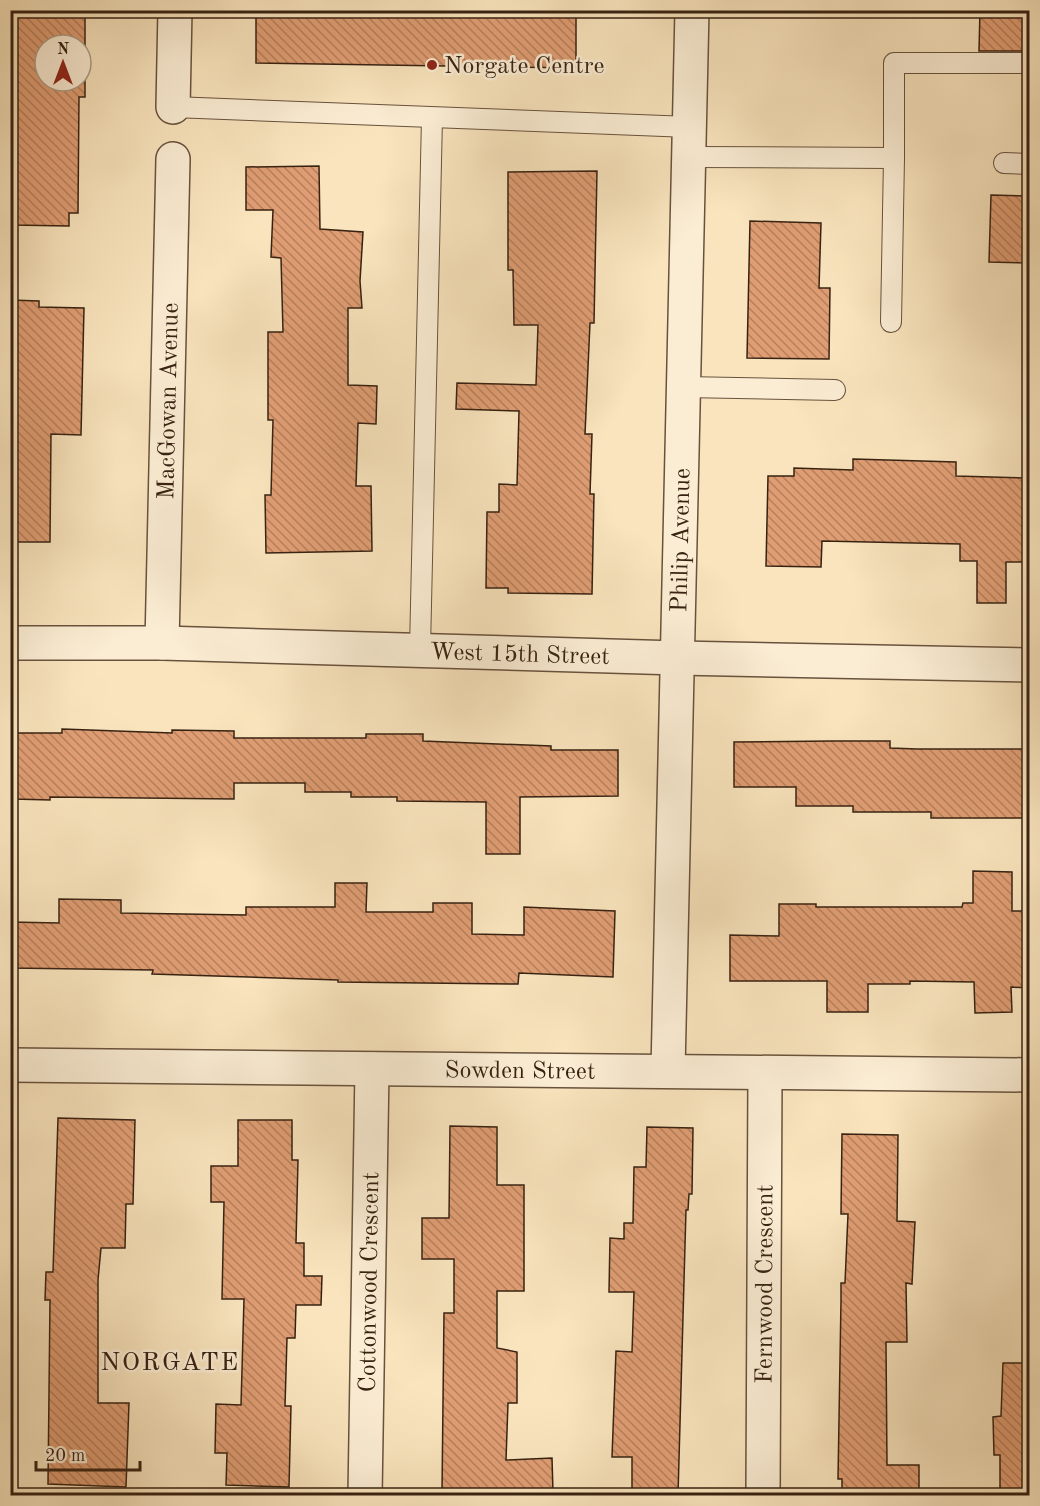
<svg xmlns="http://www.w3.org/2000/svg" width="1040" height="1506" viewBox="0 0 1040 1506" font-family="'Old Standard TT',serif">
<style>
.building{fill:url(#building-back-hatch);stroke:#372212;stroke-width:1.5;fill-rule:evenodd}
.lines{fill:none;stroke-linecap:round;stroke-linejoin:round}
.lane-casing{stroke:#68523d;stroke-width:22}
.street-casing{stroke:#68523d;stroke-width:36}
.lane{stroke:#fbedd4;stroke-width:20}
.street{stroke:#fbedd4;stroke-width:33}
.poi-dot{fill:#8f2418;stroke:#fbedd4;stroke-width:2}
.labels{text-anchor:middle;stroke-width:5;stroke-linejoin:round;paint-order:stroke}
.poi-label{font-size:24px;fill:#372212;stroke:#fbedd4;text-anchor:start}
.street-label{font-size:24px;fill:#372212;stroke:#fbedd4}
.neighbourhood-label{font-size:26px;letter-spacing:1.5px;fill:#372212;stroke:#fbedd4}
</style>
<defs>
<pattern id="building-back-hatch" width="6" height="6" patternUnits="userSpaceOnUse" patternTransform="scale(1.5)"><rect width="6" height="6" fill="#e09d73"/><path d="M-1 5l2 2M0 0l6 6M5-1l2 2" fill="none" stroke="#b6805d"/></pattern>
</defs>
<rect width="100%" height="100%" fill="#f9e4bd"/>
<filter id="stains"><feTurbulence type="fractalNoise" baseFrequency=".00333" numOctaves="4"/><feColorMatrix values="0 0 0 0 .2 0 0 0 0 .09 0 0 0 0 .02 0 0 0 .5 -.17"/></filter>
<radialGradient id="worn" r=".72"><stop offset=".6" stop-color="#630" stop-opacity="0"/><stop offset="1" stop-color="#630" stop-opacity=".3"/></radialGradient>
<!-- building -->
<g class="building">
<path d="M10,10H85V97H79L78,213H69V226L12,225ZM45,45H81V81H45Z"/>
<path d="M256,10H576V68L256,63Z"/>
<path d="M980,10H1029V51H979Z"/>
<path d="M319,166L320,229L363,232L360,281L362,308H348V385L377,386L376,424L358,423L356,486H371L372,551L266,553L265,495H271L273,420H268V332H283L281,258L271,257L273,210H246V167Z"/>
<path d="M597,171L594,323H590L585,434H592L590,494H594L592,594L508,593V588H486L487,512H499V484L517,485L519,411L456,409L457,383L536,385L538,325H514L513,270H508V172Z"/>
<path d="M991,195L1029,196V263L989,262Z"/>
<path d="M750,221L821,223L819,288H830L829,359L747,358Z"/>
<path d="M10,300L39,301V307L84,308L81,435L51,434L50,542H10Z"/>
<path d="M853,459L956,462V476L1029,478V562H1006V603H977V561H960V544L822,541L821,567L766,566L768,476H794V468L853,470Z"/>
<path d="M62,729L172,733V730L234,731V738H366V734H423V741L551,746V750H618V796L520,797V854H486V802L397,801V797H351V792H305V783H234V799L50,797V800L13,799L10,733H62Z"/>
<path d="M832,741H890V748L917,749H1029V818H931V812H853V806H796V787H734V742Z"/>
<path d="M973,871L1012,872V911H1029V988L1011,987L1012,1012L975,1013L974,982L910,981V984H868V1012H827V981H730V935L779,936V904H816V907H962L963,903H973Z"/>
<path d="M335,883H367L366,912H433V903H472V934L524,935V907L615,911L613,977L519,973L518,984L338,982V980L152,974L153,970L10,968V922L59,923V899L121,900V913L246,915V907H335Z"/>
<path d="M58,1118L135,1120L133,1204H126L125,1248H101L98,1280V1403H129L126,1487L48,1484L50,1300H45L46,1272H53Z"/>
<path d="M238,1120H292V1160H298L296,1243H304V1276H322L321,1305H296L295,1338H287L285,1406H291L289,1487L226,1485L227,1453H215L216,1404L241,1405L244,1299H222L224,1202H211V1166H238Z"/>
<path d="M450,1126L497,1127V1185H524V1291H497V1348L517,1352V1403H508L506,1460L552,1458L553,1492H442L444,1313H454V1259H422V1218H449Z"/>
<path d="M647,1127L693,1128L692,1194H689L688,1210H686L678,1495L632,1494V1457H612L616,1351L632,1352L634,1292H609L610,1238L624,1239V1223H633L634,1167H646Z"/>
<path d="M842,1134L898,1135L897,1221L915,1222L912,1284L906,1283L907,1342H886L887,1465H919V1496H842V1479H838L841,1300V1283H845L848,1214H841Z"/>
<path d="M1003,1363H1029V1496H1000V1455H994L993,1417L1001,1416Z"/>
</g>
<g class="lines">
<defs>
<g id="lane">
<path d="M173,107L690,127"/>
<path d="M689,157L894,158V63H1030"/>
<path d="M1004,163L1030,164"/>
<path d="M891,322L894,158"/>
<path d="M684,387L835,390"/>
<path d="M420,649L432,118"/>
</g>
<g id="street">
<path d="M173,107L175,10"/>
<path id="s1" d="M10,643H162L678,658L1030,665"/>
<path id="s2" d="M162,643L173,159"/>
<path id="s3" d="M10,1065L1030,1075"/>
<path id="s4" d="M668,1070L692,10"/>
<path id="s5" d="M365,1496L372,1069"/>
<path id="s6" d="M763,1496L765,1073"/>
</g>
</defs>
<!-- lane casing -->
<use href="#lane" class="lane-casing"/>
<!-- street casing -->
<use href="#street" class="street-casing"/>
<!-- lane -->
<use href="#lane" class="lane"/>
<!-- street -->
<use href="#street" class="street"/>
</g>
<!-- markers -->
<circle class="poi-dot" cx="432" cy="65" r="6"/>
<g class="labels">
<!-- poi labels -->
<g class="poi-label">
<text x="444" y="73">Norgate Centre</text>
</g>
<!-- street labels -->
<g class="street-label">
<text dy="8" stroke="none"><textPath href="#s2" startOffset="242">MacGowan Avenue</textPath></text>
<text dy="8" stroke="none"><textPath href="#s4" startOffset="530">Philip Avenue</textPath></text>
<text dy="8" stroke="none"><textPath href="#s1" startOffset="510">West 15th Street</textPath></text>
<text dy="8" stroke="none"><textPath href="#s3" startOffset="510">Sowden Street</textPath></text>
<text dy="8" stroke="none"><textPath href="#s5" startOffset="214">Cottonwood Crescent</textPath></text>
<text dy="8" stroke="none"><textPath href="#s6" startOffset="212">Fernwood Crescent</textPath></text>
</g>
<!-- neighbourhood labels -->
<g class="neighbourhood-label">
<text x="170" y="1370">NORGATE</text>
</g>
</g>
<!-- margin -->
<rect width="1040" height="1506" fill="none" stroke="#f9e4bd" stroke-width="36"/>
<rect x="12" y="12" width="1016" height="1482" fill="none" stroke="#372212" stroke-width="3"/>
<rect x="18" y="18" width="1004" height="1470" fill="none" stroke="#372212" stroke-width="1.5"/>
<!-- north arrow -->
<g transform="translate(63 63)"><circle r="28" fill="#fbedd4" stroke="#ad9c86" stroke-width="1.5"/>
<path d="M0-4.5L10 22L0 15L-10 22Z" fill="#8f2418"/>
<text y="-9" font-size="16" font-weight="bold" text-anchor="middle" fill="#372212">N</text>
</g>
<!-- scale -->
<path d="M36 1461v9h104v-9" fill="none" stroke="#372212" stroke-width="3"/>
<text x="45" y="1461" font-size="18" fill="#372212" stroke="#fbedd4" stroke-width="4.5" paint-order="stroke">20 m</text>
<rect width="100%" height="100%" filter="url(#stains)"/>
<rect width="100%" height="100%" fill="url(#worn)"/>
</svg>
